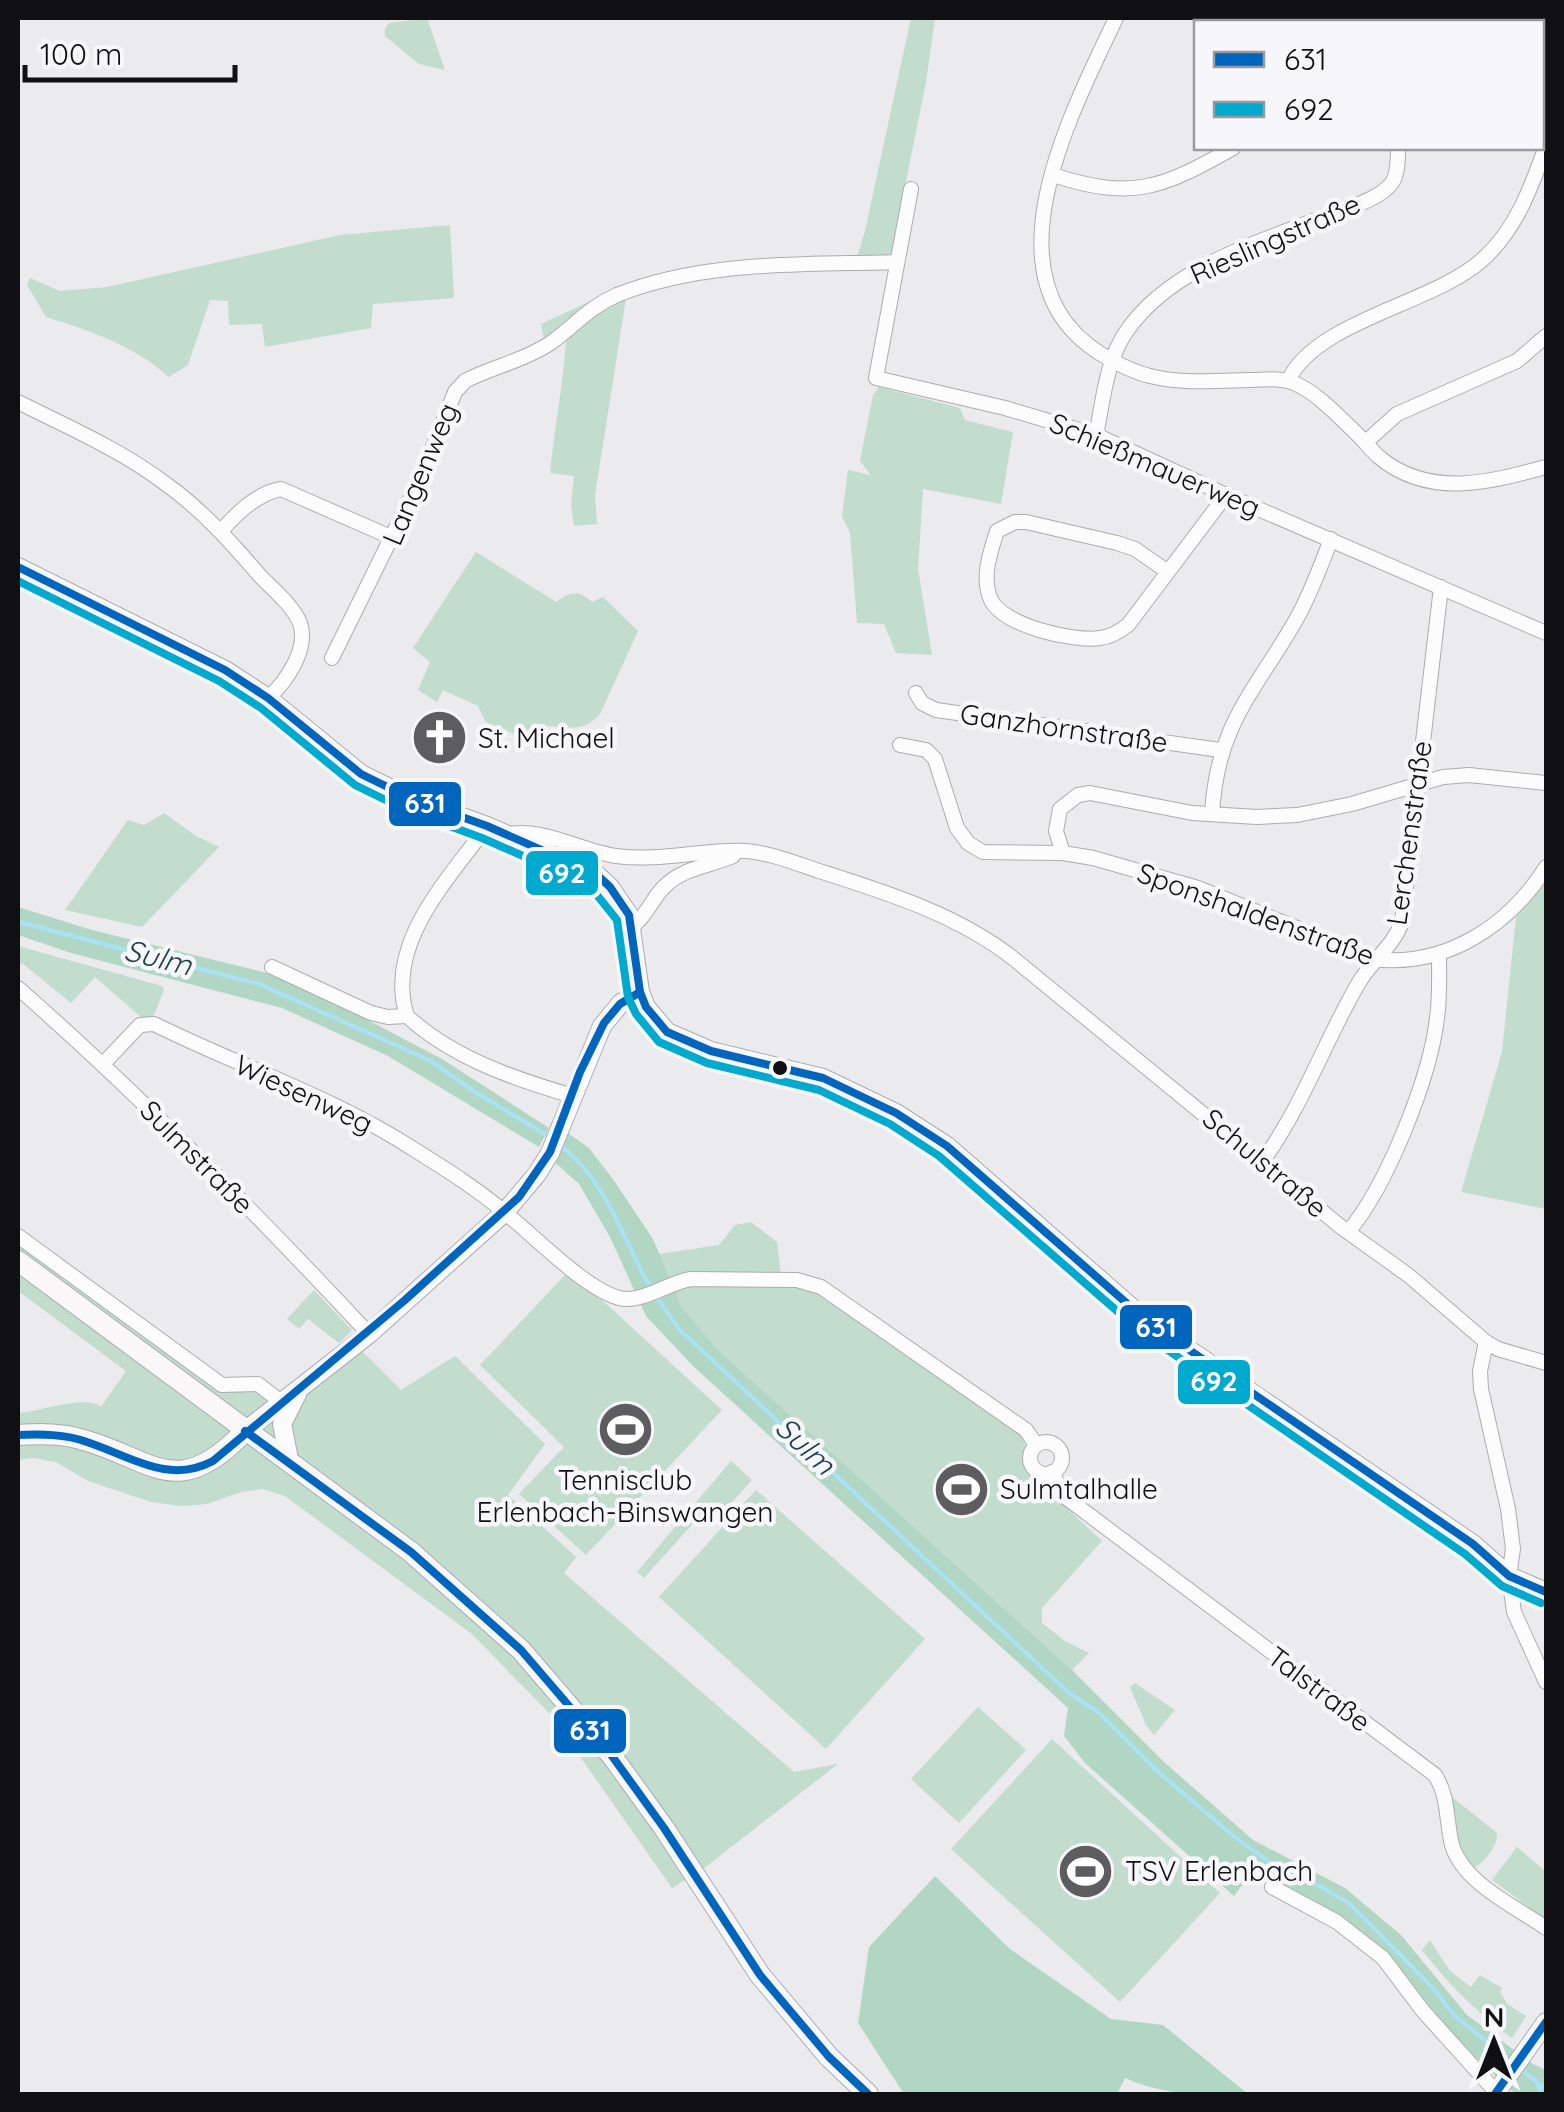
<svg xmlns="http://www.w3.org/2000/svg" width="1564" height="2112" viewBox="0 0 1564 2112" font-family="Quicksand,sans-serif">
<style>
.green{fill:#c2dcce}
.forest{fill:#b1d7c4}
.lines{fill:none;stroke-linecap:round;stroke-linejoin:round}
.stream{stroke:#a8e2f6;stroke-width:4}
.minor-casing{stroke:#acacae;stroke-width:16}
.tertiary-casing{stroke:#acacae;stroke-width:20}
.secondary-casing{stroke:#acacae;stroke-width:22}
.minor{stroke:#fcfcfc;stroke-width:14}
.tertiary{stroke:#fcfcfc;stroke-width:18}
.secondary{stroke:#f9f7f8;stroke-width:20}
.bus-1-casing{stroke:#f7f6fb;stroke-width:15}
.bus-2-casing{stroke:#f7f6fb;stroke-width:15}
.bus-1{stroke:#0065bd;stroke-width:8}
.bus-2{stroke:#00a9ce;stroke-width:8}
.bus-dot{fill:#101012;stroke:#f7f6fb;stroke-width:4}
.labels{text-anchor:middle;stroke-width:9;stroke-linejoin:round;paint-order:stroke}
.street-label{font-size:28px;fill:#101012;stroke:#f7f6fb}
.poi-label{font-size:28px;fill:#101012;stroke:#f7f6fb;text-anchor:start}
.water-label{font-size:30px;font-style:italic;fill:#1d434f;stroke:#f7f6fb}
.line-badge{stroke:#f7f6fb;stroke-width:4}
.badge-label{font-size:28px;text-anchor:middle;font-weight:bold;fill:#fff}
</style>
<rect width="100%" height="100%" fill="#ebeaed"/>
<!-- green -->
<g class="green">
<path d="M427,18L445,70L419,64L385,36V29L389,23Z"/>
<path d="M911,18H935L926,82L888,270L853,271L865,231Z"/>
<path d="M450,225L454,298L373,304L371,328L265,347L262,324L229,325L228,301L210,300L188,365L169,377C133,345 91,331 46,317L27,285L30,278L60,291L107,287L340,235Z"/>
<path d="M608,293L626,298L595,495L597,524L574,526L571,504L574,476L550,473C555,424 565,374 567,325L544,339L541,324Z"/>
<path d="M879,387L960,408L965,420L1013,432L1001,504L923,489L918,569L932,655L896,653L884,624L857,623L850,533L842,516L848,470L871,475L860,461L873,395Z"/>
<path d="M476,552L556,602C572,591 577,590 592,602L603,597L638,631L600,714C582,735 564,725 540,726C532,727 524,733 517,735L486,723L478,706L443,690L437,702L418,690L430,662L413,648Z"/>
<path d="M164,813L196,836L219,847L142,927L65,910L128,820L144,825Z"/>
<path d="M1546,882V1209L1461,1192L1502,1052L1516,917Z"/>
<path d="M18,946L162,986L164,990L153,1017H141L95,977L71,1003L22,963L18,968Z"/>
<path d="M751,1222L777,1242L782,1284L819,1290L1024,1432L1025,1463L1030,1474L1102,1541L1042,1608V1623L1065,1641L1089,1653L1072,1670L716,1348L682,1307L659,1254L719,1245L735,1225Z"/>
<path d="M18,1241L213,1386L252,1389L288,1417L317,1383L360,1349L401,1390L455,1356L545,1444L508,1495L576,1557L564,1573L794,1772L838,1764L703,1869L672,1888L551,1715L472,1634L285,1496L263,1489L241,1492L207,1504L182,1506L151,1502L88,1481L56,1462L33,1458L18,1460V1413C40,1412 85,1394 101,1407L126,1371L18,1291Z"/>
<path d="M565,1275L603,1301L722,1410L586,1555L519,1494L564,1447L480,1365Z"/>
<path d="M314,1290L352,1330L339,1343L308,1319L299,1329L287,1319Z"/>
<path d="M731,1461L752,1480L718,1518L706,1509L644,1578L637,1572Z"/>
<path d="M756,1490L925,1639L826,1749L659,1597Z"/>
<path d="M1135,1683L1175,1710L1154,1735L1146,1725L1130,1687Z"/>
<path d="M978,1707L1026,1750L959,1823L911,1779Z"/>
<path d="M1052,1739L1220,1893L1120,2002L951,1849Z"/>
<path d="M1452,1797L1497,1833C1498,1846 1484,1863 1473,1868L1455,1838Z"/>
<path d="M1517,1847L1546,1872V1920L1492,1880Z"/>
<path d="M1430,1940L1450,1971L1471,1987L1480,1975L1502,1988L1500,1992L1507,2004L1526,2016L1512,2038C1476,2012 1449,1985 1422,1950Z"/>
</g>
<!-- forest -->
<g class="forest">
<path d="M18,907L92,930L267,973L343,1007L442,1059L549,1128L539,1147L388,1056L282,1008L71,953L18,935Z"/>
<path d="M565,1131L589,1148L615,1182L653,1239L682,1307L716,1348L1072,1670L1164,1762L1253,1840L1345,1888L1401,1935L1467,2015L1533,2064L1546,2070V2094H1519L1510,2090L1453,2036L1387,1956L1354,1926L1255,1868L1234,1896L1085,1763L1064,1736L1068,1708L693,1366L646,1316L610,1237L579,1184L551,1159Z"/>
<path d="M935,1876L1010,1949L1111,2019L1163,2025L1248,2094C1204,2095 1165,2096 1125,2078L1117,2094H904L858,2023L869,1947Z"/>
</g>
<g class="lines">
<!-- stream -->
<g class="stream">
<path d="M18,922L259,984L431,1061L475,1092L548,1136"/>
<path d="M560,1145C603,1178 620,1229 644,1276C654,1295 667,1312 679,1329L1069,1693L1098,1712L1154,1768L1232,1835L1276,1867L1319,1886L1350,1904L1433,1988L1454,2015L1511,2062"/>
<path d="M1518,2067L1546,2089"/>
<path d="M1536,2080L1541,2094"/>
</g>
<defs>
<g id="minor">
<path d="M1116,18C1072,112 981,280 1101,354C1116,363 1133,372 1150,376C1181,384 1216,381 1248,380C1263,380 1280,377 1294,383C1317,393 1335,413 1353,430C1362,438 1370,449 1379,457C1429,499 1491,482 1546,467"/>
<path d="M1317,18L1321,22"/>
<path d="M1461,18L1463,22"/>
<path d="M1214,22L1216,18"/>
<path d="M1542,96L1546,97"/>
<path d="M1053,175C1133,201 1162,188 1233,148"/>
<path d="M911,189L876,378L1005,408L1096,435L1226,495L1546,633"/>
<path d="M1288,381C1315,321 1433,304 1482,260C1516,230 1531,188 1546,146"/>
<path d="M18,402C68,427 121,450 166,484C202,510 231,542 260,576C273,589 293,606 300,623C309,649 286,682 268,698"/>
<path d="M1096,435C1103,402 1106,361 1126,332C1170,267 1260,242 1329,215C1347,208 1378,200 1391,184C1398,176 1398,158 1398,148"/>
<path d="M1366,442L1397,414L1517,361L1546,336"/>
<path d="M221,531C236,514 257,493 281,489L393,538"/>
<path d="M1168,572L1135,549L1117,543L1026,522H1015L997,531C990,553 981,578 991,600C1004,626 1073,642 1100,638C1111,637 1119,632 1128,625L1226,495"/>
<path d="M332,658L421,477L455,392L465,381C492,367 523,361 549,344C574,327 587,308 617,295C705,260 804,265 897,262"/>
<path d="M916,693L922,703L936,710L1220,750"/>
<path d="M900,745L926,750L935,759L957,828L968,843L983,852L1063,853L1093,858L1198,888L1373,959C1445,968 1509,926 1546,867"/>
<path d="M1212,814C1217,723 1255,692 1297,618C1311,593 1321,565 1331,539"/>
<path d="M487,826C448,880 384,944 407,1016C452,1058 515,1079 573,1096"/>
<path d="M505,835C542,826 579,851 616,856C660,862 702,849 746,851C771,853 795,863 819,871C885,892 959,915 1014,959L1341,1227L1408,1275L1486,1342L1498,1349L1546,1363"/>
<path d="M1063,853L1056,831L1060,809L1078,795L1090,793L1192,813L1257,817L1297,815L1352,804L1443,777L1469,775L1546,783"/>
<path d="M633,926C647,915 652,899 664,887C682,868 710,866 733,856"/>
<path d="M272,967L371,1013L388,1017L407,1016"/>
<path d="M18,988C141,1096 257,1214 369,1334"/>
<path d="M103,1064L140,1025L154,1024C241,1067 333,1097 415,1150C445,1169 476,1188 503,1211C532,1234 585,1289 619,1298C641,1304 669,1282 691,1279L797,1280L821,1287L1026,1430L1036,1445"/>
<path d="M1262,1162C1302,1107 1324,1043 1358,984C1371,961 1393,947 1402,922L1441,587"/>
<path d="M1348,1232C1387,1186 1430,1078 1437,1018C1440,998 1439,976 1439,956"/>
<path d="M18,1236L222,1385L258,1384L281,1402"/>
<path d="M1486,1342L1480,1371L1481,1389L1508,1509L1513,1549L1509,1576L1514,1612L1546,1682"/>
<circle cx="1046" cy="1458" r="16"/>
<path d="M1052,1472L1064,1496L1435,1775C1449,1797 1446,1821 1452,1845C1463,1883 1516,1907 1546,1928"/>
<path d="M1272,1887L1337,1922L1383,1958L1423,2011L1496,2092"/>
</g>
<g id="tertiary">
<path d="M18,567L225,670L268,698L361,774L412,799L487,826L596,874L610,887L629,915L640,992L646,1007L667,1032L711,1051L823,1078L896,1113L947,1146L1147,1321L1473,1544L1509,1576L1546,1592"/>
<path d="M245,1431L369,1334L505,1212L537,1174L550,1153L602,1026L621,1003L640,992"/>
<path d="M284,1459L288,1454L282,1424L297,1394"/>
<path d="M1495,2094L1546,2022"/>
</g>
<g id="secondary">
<path d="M18,1261L411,1552L521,1650L612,1756L664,1828L760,1975L829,2057L868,2094"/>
<path d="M18,1435C35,1434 54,1433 72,1437C150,1454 173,1507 245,1431"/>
</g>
</defs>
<!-- minor casing -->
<use href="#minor" class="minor-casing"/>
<!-- tertiary casing -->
<use href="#tertiary" class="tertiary-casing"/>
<!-- secondary casing -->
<use href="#secondary" class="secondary-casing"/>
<!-- minor -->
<use href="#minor" class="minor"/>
<!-- tertiary -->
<use href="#tertiary" class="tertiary"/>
<!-- secondary -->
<use href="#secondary" class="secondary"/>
<defs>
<g id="bus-1">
<path d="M18,567L225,670L268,698L361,774L412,799L487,826L596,874L610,887L629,915L640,992L646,1007L667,1032L711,1051L823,1078L896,1113L947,1146L1147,1321L1473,1544L1509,1576L1546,1592"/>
<path d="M245,1431L411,1552L521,1650L612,1756L664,1828L760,1975L829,2057L868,2094"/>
<path d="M18,1435C41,1434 65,1434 87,1442C130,1456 168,1485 213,1461L405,1300L519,1197L550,1152L580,1072L604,1023L620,1004L640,992"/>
<path d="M1495,2094L1546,2022"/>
</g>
<path id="bus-2" d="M18,581L219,681L261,708L355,785L406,810L482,838L589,885L617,920L628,997L636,1014L659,1042L707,1063L819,1090L890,1124L939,1156L1140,1331L1465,1554L1502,1586L1541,1603"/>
</defs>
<!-- bus-1 casing -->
<use href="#bus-1" class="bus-1-casing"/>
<!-- bus-2 casing -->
<use href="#bus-2" class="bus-2-casing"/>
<!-- bus-1 -->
<use href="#bus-1" class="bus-1"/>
<!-- bus-2 -->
<use href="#bus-2" class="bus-2"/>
</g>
<!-- icons -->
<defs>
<symbol id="church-disc" viewBox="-11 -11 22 22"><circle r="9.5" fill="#5d5c5f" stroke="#f7f6fb"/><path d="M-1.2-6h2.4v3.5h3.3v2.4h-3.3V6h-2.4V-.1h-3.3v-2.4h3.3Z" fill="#fff"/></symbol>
<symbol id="stadium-disc" viewBox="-11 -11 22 22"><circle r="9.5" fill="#5d5c5f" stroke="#f7f6fb"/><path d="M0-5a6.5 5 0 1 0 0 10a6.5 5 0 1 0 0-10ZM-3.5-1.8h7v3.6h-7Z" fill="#fff"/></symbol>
</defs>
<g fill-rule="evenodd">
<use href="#church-disc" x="408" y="706" width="63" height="63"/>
<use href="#stadium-disc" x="594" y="1398" width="63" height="63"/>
<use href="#stadium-disc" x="930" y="1458" width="63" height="63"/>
<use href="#stadium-disc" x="1054" y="1840" width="63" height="63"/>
</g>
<!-- markers -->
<circle class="bus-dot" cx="780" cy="1068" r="9"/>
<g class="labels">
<!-- street labels -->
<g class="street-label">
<text transform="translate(1275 239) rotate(-24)" y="10">Rieslingstraße</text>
<text transform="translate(1155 465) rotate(23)" y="10">Schießmauerweg</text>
<text transform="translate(420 474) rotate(-67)" y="10">Langenweg</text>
<text transform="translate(1064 728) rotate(8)" y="10">Ganzhornstraße</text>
<text transform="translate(1409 833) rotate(-82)" y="10">Lerchenstraße</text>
<text transform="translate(1256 914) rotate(20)" y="10">Sponshaldenstraße</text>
<text transform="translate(304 1094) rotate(25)" y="10">Wiesenweg</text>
<text transform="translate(197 1157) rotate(45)" y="10">Sulmstraße</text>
<text transform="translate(1265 1163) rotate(40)" y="10">Schulstraße</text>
<text transform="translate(1319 1689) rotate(37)" y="10">Talstraße</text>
</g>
<!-- poi labels -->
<g class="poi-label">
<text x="478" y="748">St. Michael</text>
<text x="625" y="1490" text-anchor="middle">Tennisclub<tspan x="625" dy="32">Erlenbach-Binswangen</tspan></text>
<text x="1000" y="1499">Sulmtalhalle</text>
<text x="1125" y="1881">TSV Erlenbach</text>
</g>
<!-- water labels -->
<g class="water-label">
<text transform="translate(158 958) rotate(14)" y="10">Sulm</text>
<text transform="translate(805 1446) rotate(43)" y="10">Sulm</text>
</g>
</g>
<g class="line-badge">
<rect x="387" y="780" width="76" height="48" rx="10" fill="#0065bd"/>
<rect x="524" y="849" width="76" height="48" rx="10" fill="#00a9ce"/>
<rect x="1118" y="1303" width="76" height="48" rx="10" fill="#0065bd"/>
<rect x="1176" y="1358" width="76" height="48" rx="10" fill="#00a9ce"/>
<rect x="552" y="1707" width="76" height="48" rx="10" fill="#0065bd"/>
</g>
<g class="badge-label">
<text x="425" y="813">631</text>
<text x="562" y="883">692</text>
<text x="1156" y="1337">631</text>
<text x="1214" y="1391">692</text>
<text x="590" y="1740">631</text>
</g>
<!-- border -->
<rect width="1564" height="2112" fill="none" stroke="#101012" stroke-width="40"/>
<!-- legend -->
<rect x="1194" y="20" width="350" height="130" fill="#f7f6fb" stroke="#9b9a9e" stroke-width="2.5"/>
<rect x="1214" y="52" width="50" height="15" fill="#0065bd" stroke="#9b9a9e" stroke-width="2.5"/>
<text x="1284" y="70" font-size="30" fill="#101012">631</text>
<rect x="1214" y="102" width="50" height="15" fill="#00a9ce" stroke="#9b9a9e" stroke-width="2.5"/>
<text x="1284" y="120" font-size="30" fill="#101012">692</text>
<!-- north arrow -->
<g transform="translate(1494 2042)" stroke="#f7f6fb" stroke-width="8" paint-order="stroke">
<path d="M0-8L18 38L0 25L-18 38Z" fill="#101012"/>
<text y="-15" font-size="28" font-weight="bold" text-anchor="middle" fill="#101012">N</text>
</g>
<!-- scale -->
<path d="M25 65v15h210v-15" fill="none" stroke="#101012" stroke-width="5"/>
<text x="40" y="65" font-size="30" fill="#101012" stroke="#f7f6fb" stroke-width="8" paint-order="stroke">100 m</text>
</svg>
